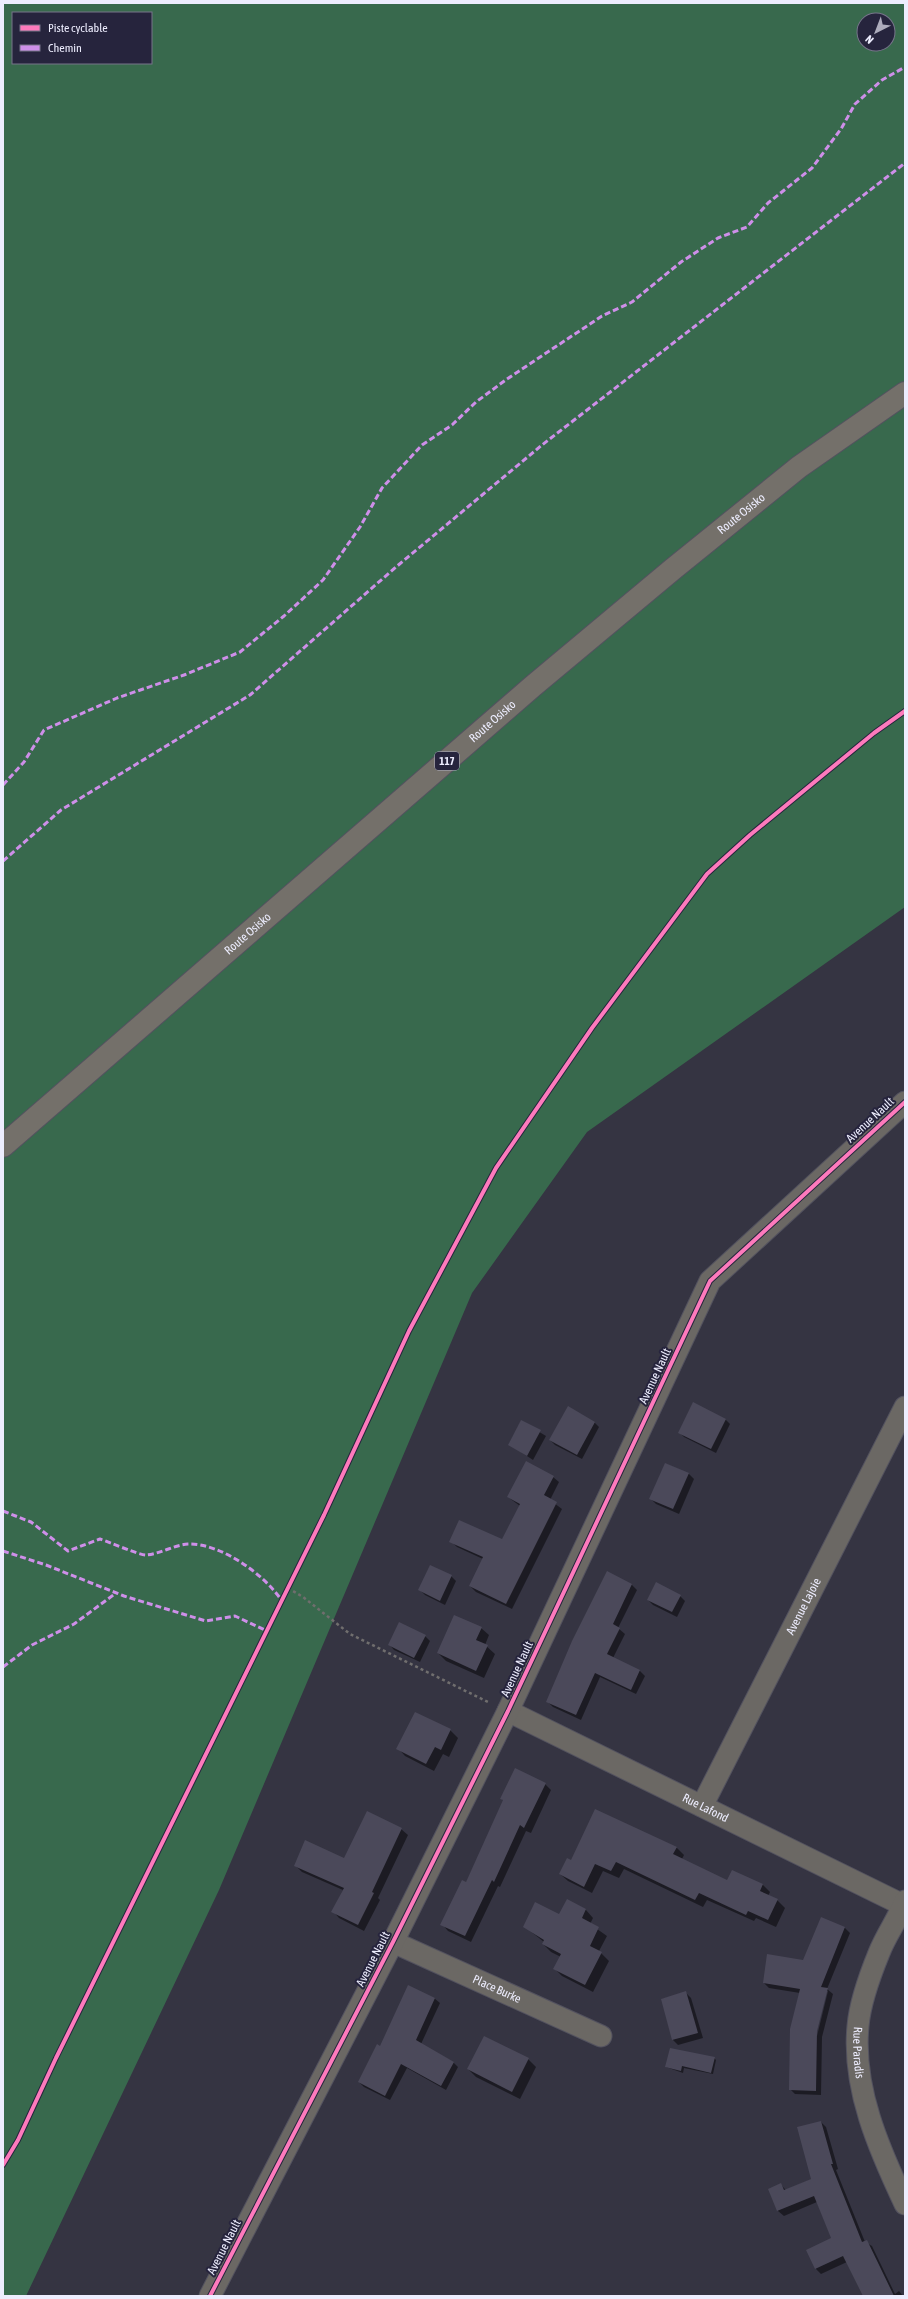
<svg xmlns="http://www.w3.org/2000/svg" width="908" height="2299" viewBox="0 0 908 2299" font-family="'Asap Condensed',sans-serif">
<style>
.forest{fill:#38694d;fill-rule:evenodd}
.shadow{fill:#0007;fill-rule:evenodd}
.building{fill:#4b495a}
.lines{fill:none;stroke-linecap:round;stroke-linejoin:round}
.street-casing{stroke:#53525f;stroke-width:23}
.highway-casing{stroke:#53525f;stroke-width:24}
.path{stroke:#706e6e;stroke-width:2.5;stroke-dasharray:3 3;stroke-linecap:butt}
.street{stroke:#6b6864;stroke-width:21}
.highway{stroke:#74706a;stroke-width:22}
.quiet{stroke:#ce8fe9;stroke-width:3;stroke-dasharray:6 3;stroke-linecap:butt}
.cycleway-casing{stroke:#26243d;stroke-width:6}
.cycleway{stroke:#fd7abc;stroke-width:4}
.labels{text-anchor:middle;stroke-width:4;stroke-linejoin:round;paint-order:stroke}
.shield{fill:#26243d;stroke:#b1b1c4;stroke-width:1}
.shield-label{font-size:11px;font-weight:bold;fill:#ededfe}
.street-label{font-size:12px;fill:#ededfe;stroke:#26243d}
</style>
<rect width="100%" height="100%" fill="#353442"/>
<!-- forest -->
<path class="forest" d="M3,3H905V907L587,1132L472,1293L219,1890L26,2296H3ZM13,13H151V63H13ZM864,20H888V44H864Z"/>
<!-- shadow -->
<g class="shadow">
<path d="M725,1419L730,1424L716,1453L684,1437L679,1432Z"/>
<path d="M521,1421L546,1436L533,1460L509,1444Z"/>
<path d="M594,1422L599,1427L582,1459L555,1445L550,1440Z"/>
<path d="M666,1464L689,1474L694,1479L679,1514L656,1504L651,1499Z"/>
<path d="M553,1477L559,1482L550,1500L562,1509L512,1609L476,1592L470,1586L483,1559L457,1547L451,1541L502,1540L520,1506L508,1497Z"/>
<path d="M608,1573L632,1585L637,1590L618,1628L625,1634L613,1658L640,1671L645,1676L636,1694L600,1677L581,1720L553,1707L548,1702Z"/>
<path d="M451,1576L456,1581L445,1605L425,1595L420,1590Z"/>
<path d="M680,1596L685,1601L677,1617L653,1605L648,1600Z"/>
<path d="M481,1628L489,1635L485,1645L495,1654L484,1678L446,1661L438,1653Z"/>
<path d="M425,1636L430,1641L420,1662L394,1650L389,1644Z"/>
<path d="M450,1730L458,1738L449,1757L443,1754L434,1771L405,1756L398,1748Z"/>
<path d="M545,1784L551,1790L531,1833L526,1831L500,1887L498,1886L471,1942L448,1931L442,1924L466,1883L504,1801L501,1798Z"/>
<path d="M401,1829L408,1835L378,1898L380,1900L364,1931L339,1918L333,1911L343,1890L302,1872L295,1865L345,1860Z"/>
<path d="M676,1847L684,1855L682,1859L727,1882L762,1884L770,1892L768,1896L777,1900L785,1908L776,1927L756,1918L754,1921L707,1900L703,1907L624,1869L619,1878L603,1871L592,1893L568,1881L560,1874L571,1861Z"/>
<path d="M567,1900L586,1910L593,1918L590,1924L607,1936L599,1951L609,1961L593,1992L562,1976L555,1969L561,1957L551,1952L543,1944L544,1942L524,1926L559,1916Z"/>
<path d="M821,1919L845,1928L850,1933L827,1989L833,1994L822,2037L821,2095L795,2094L790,2089L800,1993L769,1988L764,1983L804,1961ZM826,1991H828L817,2036H815Z"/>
<path d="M686,1993L691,1998L703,2038L678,2045L673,2040L662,1999Z"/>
<path d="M434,1998L440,2003L421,2044L453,2062L458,2067L446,2090L407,2068L390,2100L364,2087L359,2082L381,2047Z"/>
<path d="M714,2058L716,2060L713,2074L684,2068L683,2073L666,2067Z"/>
<path d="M528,2059L536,2067L520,2099L476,2077L468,2069Z"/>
<path d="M821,2122L826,2127L838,2169L836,2170L865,2242L872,2246L895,2294L899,2291L903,2296H868L847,2262L821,2274L816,2269L808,2250L832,2239L817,2202L784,2216L778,2211L769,2190L781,2185L786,2190L812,2179Z"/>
</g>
<!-- building -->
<g class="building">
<path d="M693,1402L726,1419L711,1449L678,1433Z"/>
<path d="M568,1406L595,1422L577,1455L549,1440Z"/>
<path d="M521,1420L541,1430L527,1456L508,1445Z"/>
<path d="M526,1461L554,1476L544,1495L557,1502L506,1604L469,1586L483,1557L449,1542L459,1520L502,1539L520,1504L507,1497Z"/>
<path d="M665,1463L689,1473L673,1509L649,1499Z"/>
<path d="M430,1565L452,1575L440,1601L418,1590Z"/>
<path d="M607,1571L632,1584L613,1624L620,1628L607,1654L640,1670L631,1690L595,1673L576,1715L546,1702L572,1641Z"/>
<path d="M656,1582L681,1595L672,1612L647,1600Z"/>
<path d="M454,1615L482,1627L476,1640L488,1645L476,1671L437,1653Z"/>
<path d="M399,1622L426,1635L414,1658L388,1645Z"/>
<path d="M415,1712L451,1729L441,1750L435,1747L426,1764L396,1749Z"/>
<path d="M515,1768L546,1783L524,1828L520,1825L494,1882L492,1880L465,1936L440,1925L462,1880L466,1882L503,1800L500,1799Z"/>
<path d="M595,1809L677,1847L673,1854L727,1880L732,1870L763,1884L760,1891L778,1899L768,1920L748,1911L746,1915L699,1893L695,1900L616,1862L611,1871L595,1864L584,1887L559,1874L567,1858L571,1860Z"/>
<path d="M367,1811L402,1828L372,1892L374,1893L358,1925L331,1912L344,1888L294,1866L305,1840L344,1858Z"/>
<path d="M567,1899L586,1909L582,1918L599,1927L590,1946L602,1952L585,1985L553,1969L561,1954L542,1944L544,1940L523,1927L535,1902L559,1914Z"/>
<path d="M821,1917L845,1927L821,1987L828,1988L817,2031L816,2091L789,2090L790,2029L800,1989L763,1983L767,1954L803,1960Z"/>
<path d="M408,1985L435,1998L416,2040L454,2062L441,2086L401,2064L385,2096L358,2082L377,2044L380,2046Z"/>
<path d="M686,1991L698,2033L672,2040L661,1999Z"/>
<path d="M484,2036L529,2058L512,2092L467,2069Z"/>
<path d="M670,2048L715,2057L711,2073L682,2066L681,2071L665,2067Z"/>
<path d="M821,2121L833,2164H831L862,2242L867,2240L894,2296H863L843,2256L815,2269L806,2250L831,2238L814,2196L777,2211L768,2189L781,2183L784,2190L811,2179L797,2127Z"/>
</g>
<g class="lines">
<defs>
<g id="street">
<path id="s1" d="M508,1711L903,1905"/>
<path id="s2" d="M702,1806L905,1407"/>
<path id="s3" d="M905,1901C898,1919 886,1935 879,1953C870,1975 860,2002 858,2026C852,2088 879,2149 905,2204"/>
<path id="s4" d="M393,1942L601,2036"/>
<path d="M210,2296L393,1942L508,1711L710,1281L905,1102"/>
</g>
<g id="highway">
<path id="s5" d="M3,1146L533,686L673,569L799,467L905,393"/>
</g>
</defs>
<!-- street casing -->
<use href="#street" class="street-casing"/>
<!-- highway casing -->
<use href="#highway" class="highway-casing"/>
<!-- path -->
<path class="path" d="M288,1588L303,1597L350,1634L490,1703"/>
<!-- street -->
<use href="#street" class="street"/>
<!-- highway -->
<use href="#highway" class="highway"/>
<!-- quiet -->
<g class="quiet">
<path d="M3,785L24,762L44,730L117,698L184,675L240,652L284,616L323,580L360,527L382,488L422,445L452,425L476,402L507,379L602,316L632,302L681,262L718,238L747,227L768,203L812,168L841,129L855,104L882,80L905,67"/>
<path d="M3,861L61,810L250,695L396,567L542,445L905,163"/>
<path d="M3,1511L31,1522L68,1551L100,1539C109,1542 139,1555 146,1555C160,1554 174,1545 188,1544C221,1543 265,1575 282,1601"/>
<path d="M3,1551L46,1565L124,1596L206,1621L235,1616L267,1631"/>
<path d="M3,1667L32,1645L74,1624L116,1593"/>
</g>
<defs>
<g id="cycleway">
<path d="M3,2165L18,2140L56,2058L324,1515L409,1331L496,1168L592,1028L707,874L750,835L874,733L905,711"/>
<path d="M210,2296L393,1942L508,1711L710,1281L905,1102"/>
</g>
</defs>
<!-- cycleway casing -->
<use href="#cycleway" class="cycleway-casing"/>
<!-- cycleway -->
<use href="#cycleway" class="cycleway"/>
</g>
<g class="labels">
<!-- shield labels -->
<rect class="shield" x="435" y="752" width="24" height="18" rx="3"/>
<g class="shield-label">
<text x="447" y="765">117</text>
</g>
<!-- street labels -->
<g class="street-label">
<text dy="4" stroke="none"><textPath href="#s5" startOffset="972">Route Osisko</textPath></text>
<text dy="4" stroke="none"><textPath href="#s5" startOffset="648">Route Osisko</textPath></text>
<text dy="4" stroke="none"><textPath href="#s5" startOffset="324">Route Osisko</textPath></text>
<text transform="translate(870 1120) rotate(-43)" y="4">Avenue Nault</text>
<text transform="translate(655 1376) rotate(-65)" y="4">Avenue Nault</text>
<text dy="4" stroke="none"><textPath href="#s2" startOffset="224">Avenue Lajoie</textPath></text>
<text transform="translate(517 1669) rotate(-65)" y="4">Avenue Nault</text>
<text dy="4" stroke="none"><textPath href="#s1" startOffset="220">Rue Lafond</textPath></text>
<text transform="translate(373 1959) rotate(-63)" y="4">Avenue Nault</text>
<text dy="4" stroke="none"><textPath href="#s4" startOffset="114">Place Burke</textPath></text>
<text dy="4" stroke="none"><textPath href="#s3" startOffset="161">Rue Paradis</textPath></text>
<text transform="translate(224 2247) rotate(-63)" y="4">Avenue Nault</text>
</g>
</g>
<!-- border -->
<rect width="908" height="2299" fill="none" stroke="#ededfe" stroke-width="8"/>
<!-- legend -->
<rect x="12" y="12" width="140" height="52" fill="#26243d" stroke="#76748a"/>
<rect x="20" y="25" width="20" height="6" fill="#fd7abc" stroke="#76748a"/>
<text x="48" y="32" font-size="12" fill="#ededfe">Piste cyclable</text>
<rect x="20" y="45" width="20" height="6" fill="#ce8fe9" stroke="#76748a"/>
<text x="48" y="52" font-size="12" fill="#ededfe">Chemin</text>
<!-- north arrow -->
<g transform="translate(876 32) rotate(222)"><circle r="19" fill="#26243d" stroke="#76748a"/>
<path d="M0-3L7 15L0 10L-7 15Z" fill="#adacbc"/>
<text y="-6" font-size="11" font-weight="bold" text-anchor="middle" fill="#ededfe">N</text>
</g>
</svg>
